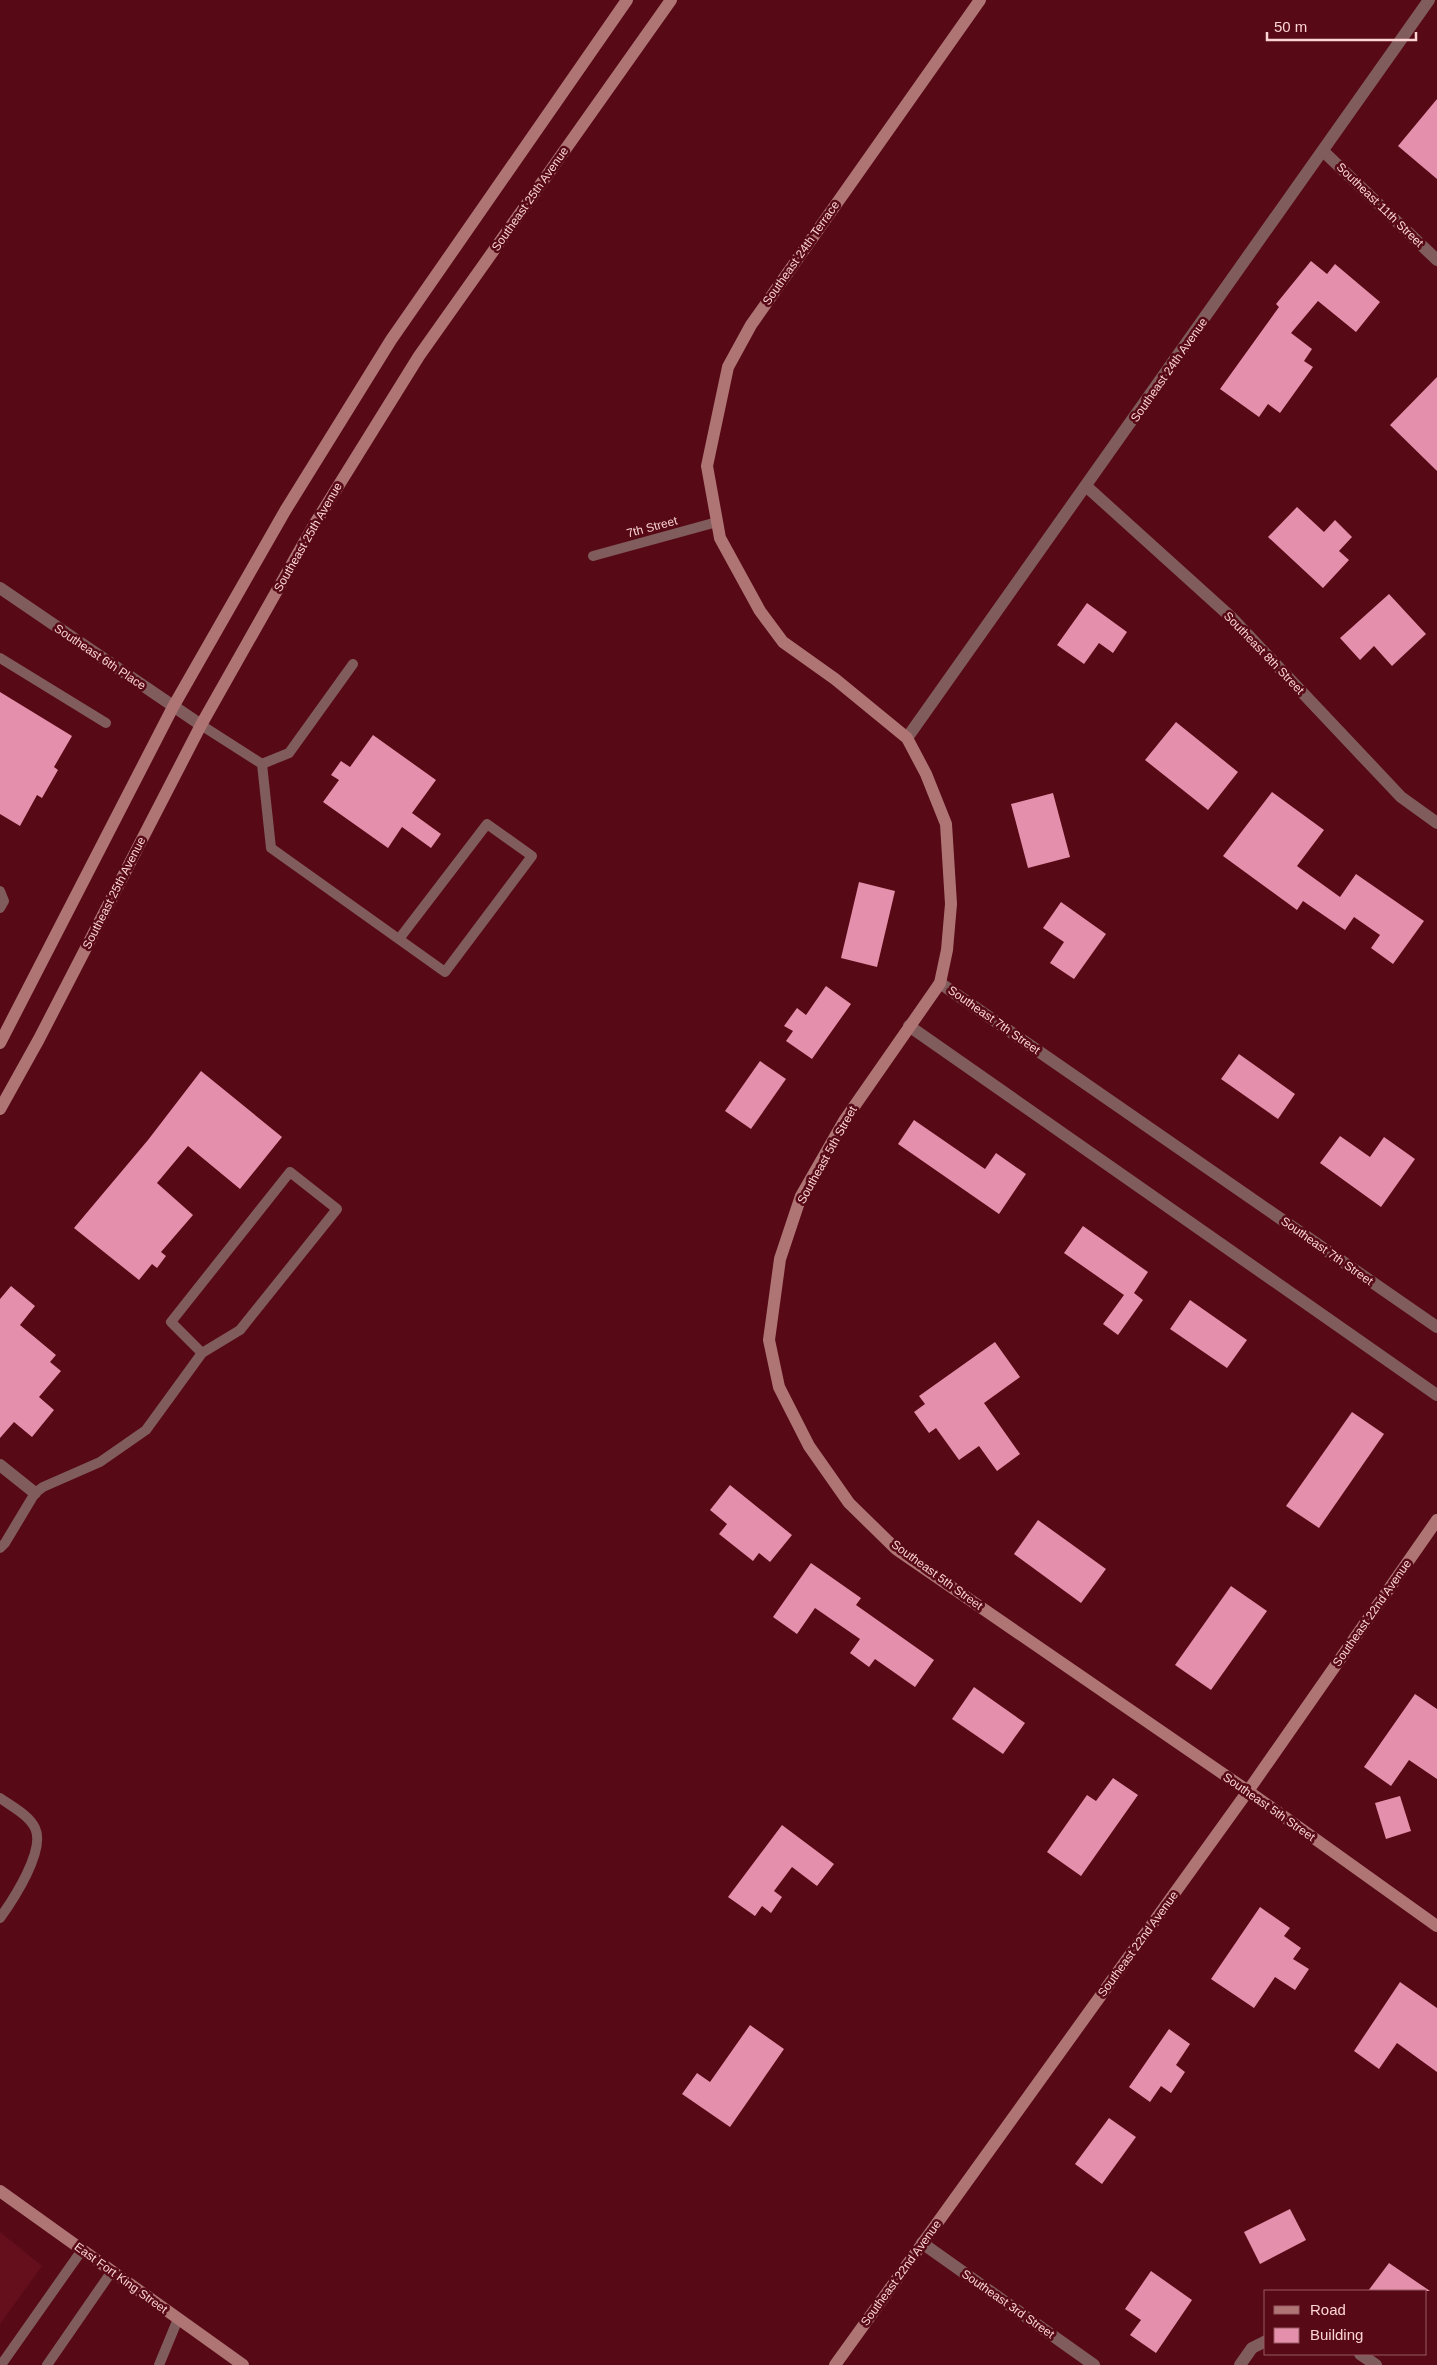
<svg xmlns="http://www.w3.org/2000/svg" width="1437" height="2365" viewBox="0 0 1437 2365" font-family="Helvetica,sans-serif">
<style>
.built{fill:#650f1c}
.building{fill:#e48fab}
.lines{fill:none;stroke-linecap:round;stroke-linejoin:round}
.lane{stroke:#815c5c;stroke-width:10}
.street{stroke:#815c5c;stroke-width:12}
.secondary{stroke:#af7575;stroke-width:12}
.labels{text-anchor:middle;stroke-width:5;stroke-linejoin:round;paint-order:stroke}
.street-label{font-size:12px;fill:#fbd4d3;stroke:#570916}
</style>
<rect width="100%" height="100%" fill="#570916"/>
<!-- built -->
<path class="built" d="M0,2232L42,2266L0,2324Z"/>
<!-- building -->
<g class="building">
<path d="M1437,99V179L1398,146Z"/>
<path d="M1311,261L1327,274L1335,264L1380,302L1356,332L1318,301L1291,333L1312,349L1304,361L1313,367L1280,413L1268,404L1259,417L1220,389L1279,307L1276,304Z"/>
<path d="M1437,377V471L1390,425Z"/>
<path d="M1297,507L1324,532L1335,520L1352,537L1339,551L1349,560L1323,588L1268,537Z"/>
<path d="M1389,594L1426,634L1392,666L1374,646L1360,660L1340,638Z"/>
<path d="M1087,603L1127,632L1113,653L1099,643L1084,664L1057,645Z"/>
<path d="M0,692L72,736L54,767L58,770L42,798L37,795L20,826L0,814Z"/>
<path d="M1176,722L1238,772L1208,810L1145,760Z"/>
<path d="M373,735L436,780L412,813L441,834L431,848L402,827L388,848L323,802L339,780L331,775L341,761L350,767Z"/>
<path d="M1272,792L1324,830L1297,866L1340,897L1356,874L1424,921L1393,964L1371,948L1380,935L1354,917L1345,930L1303,901L1297,910L1223,856Z"/>
<path d="M1053,793L1070,857L1028,868L1011,804Z"/>
<path d="M859,882L895,891L877,967L841,958Z"/>
<path d="M1061,902L1106,934L1074,979L1050,963L1064,942L1043,928Z"/>
<path d="M826,986L851,1004L812,1059L786,1041L793,1031L784,1026L797,1008L806,1015Z"/>
<path d="M1239,1054L1295,1094L1278,1119L1221,1079Z"/>
<path d="M760,1061L786,1079L751,1129L725,1111Z"/>
<path d="M201,1071L282,1137L240,1189L188,1146L157,1183L193,1215L161,1252L166,1256L157,1268L152,1264L139,1280L74,1228L148,1140Z"/>
<path d="M914,1120L985,1169L996,1153L1026,1174L999,1214L898,1144Z"/>
<path d="M1340,1136L1370,1157L1384,1137L1415,1159L1381,1207L1320,1163Z"/>
<path d="M1083,1226L1148,1272L1134,1293L1143,1300L1118,1335L1103,1324L1124,1295L1064,1253Z"/>
<path d="M11,1286L35,1306L20,1325L56,1355L50,1362L61,1371L39,1397L54,1410L32,1437L14,1422L0,1438V1299Z"/>
<path d="M1190,1300L1247,1340L1227,1368L1170,1329Z"/>
<path d="M995,1342L1020,1377L984,1403L1020,1454L997,1471L979,1446L959,1460L936,1428L929,1433L914,1412L925,1404L919,1396Z"/>
<path d="M1352,1412L1384,1434L1319,1528L1286,1506Z"/>
<path d="M730,1485L792,1535L770,1562L759,1553L753,1561L719,1534L727,1524L710,1510Z"/>
<path d="M1038,1520L1106,1569L1081,1603L1014,1554Z"/>
<path d="M811,1563L861,1598L856,1605L934,1660L915,1687L875,1659L869,1667L850,1653L860,1639L815,1608L797,1634L773,1617Z"/>
<path d="M1231,1586L1267,1611L1211,1690L1175,1665Z"/>
<path d="M974,1687L1025,1723L1003,1754L952,1719Z"/>
<path d="M1415,1694L1437,1709V1779L1409,1760L1391,1786L1364,1767Z"/>
<path d="M1113,1778L1138,1795L1081,1876L1047,1852L1087,1795L1096,1801Z"/>
<path d="M1400,1796L1411,1831L1386,1839L1375,1803Z"/>
<path d="M782,1825L834,1864L817,1886L792,1867L774,1891L782,1897L771,1913L762,1906L755,1916L728,1897Z"/>
<path d="M1260,1907L1290,1928L1284,1936L1301,1948L1293,1959L1309,1969L1295,1990L1275,1977L1254,2008L1211,1979Z"/>
<path d="M1400,1982L1437,2008V2072L1397,2043L1379,2069L1354,2051Z"/>
<path d="M750,2025L784,2049L730,2127L682,2094L697,2073L710,2082Z"/>
<path d="M1169,2029L1190,2044L1176,2065L1185,2072L1171,2093L1161,2086L1150,2102L1129,2087Z"/>
<path d="M1109,2118L1136,2137L1102,2184L1075,2164Z"/>
<path d="M1290,2209L1306,2240L1260,2264L1244,2232Z"/>
<path d="M1389,2263L1430,2291H1368Z"/>
<path d="M1151,2271L1192,2300L1156,2353L1130,2335L1141,2320L1125,2309Z"/>
</g>
<g class="lines">
<!-- lane -->
<g class="lane">
<path d="M593,556L717,522"/>
<path d="M0,658L106,723"/>
<path d="M201,725L262,764L271,848L445,972L532,856L487,824L399,939"/>
<path d="M262,764L289,753L353,664"/>
<path d="M0,891L4,901L0,908"/>
<path d="M0,1548L5,1543L35,1493L43,1487L100,1462L146,1430L202,1353L240,1330L337,1209L290,1172L171,1322L202,1353"/>
<path d="M0,1798C11,1806 29,1815 35,1828C46,1850 13,1900 0,1918"/>
<path d="M1,2365L82,2250"/>
<path d="M47,2365L112,2271"/>
<path d="M159,2365L178,2319"/>
</g>
<!-- street -->
<g class="street">
<path d="M1323,151L1437,260"/>
<path d="M1087,487L1232,618L1401,797L1437,823"/>
<path d="M0,588L201,725"/>
<path d="M907,738L1429,0"/>
<path d="M940,983L1437,1327"/>
<path d="M909,1026L1437,1395"/>
<path d="M0,1465L35,1493"/>
<path d="M922,2243L1094,2365"/>
<path d="M1360,2354L1376,2365"/>
<path d="M1240,2365L1252,2348L1266,2341"/>
</g>
<!-- secondary -->
<g class="secondary">
<path d="M980,0L751,325L728,367L707,466L720,538L760,611L783,642L835,679L907,738L926,774L946,824L951,904L947,950L940,983L844,1121L801,1196L780,1259L769,1340L779,1387L809,1446L849,1503L896,1549L1248,1791L1437,1926"/>
<path d="M0,1043L173,707L285,511L391,340L627,0"/>
<path d="M0,1109L39,1039L201,725L314,525L419,356L671,0"/>
<path d="M0,2191L243,2365"/>
<path d="M835,2365L1248,1791L1437,1520"/>
</g>
</g>
<g class="labels">
<!-- street labels -->
<g class="street-label">
<text transform="translate(530 199) rotate(-55)" y="4">Southeast 25th Avenue</text>
<text transform="translate(1380 205) rotate(44)" y="4">Southeast 11th Street</text>
<text transform="translate(801 253) rotate(-55)" y="4">Southeast 24th Terrace</text>
<text transform="translate(1169 370) rotate(-55)" y="4">Southeast 24th Avenue</text>
<text transform="translate(652 527) rotate(-15)" y="4">7th Street</text>
<text transform="translate(308 537) rotate(-60)" y="4">Southeast 25th Avenue</text>
<text transform="translate(1264 653) rotate(46)" y="4">Southeast 8th Street</text>
<text transform="translate(100 657) rotate(34)" y="4">Southeast 6th Place</text>
<text transform="translate(114 893) rotate(-63)" y="4">Southeast 25th Avenue</text>
<text transform="translate(994 1020) rotate(35)" y="4">Southeast 7th Street</text>
<text transform="translate(827 1155) rotate(-61)" y="4">Southeast 5th Street</text>
<text transform="translate(1327 1251) rotate(35)" y="4">Southeast 7th Street</text>
<text transform="translate(937 1575) rotate(36)" y="4">Southeast 5th Street</text>
<text transform="translate(1372 1613) rotate(-55)" y="4">Southeast 22nd Avenue</text>
<text transform="translate(1269 1807) rotate(35)" y="4">Southeast 5th Street</text>
<text transform="translate(1138 1944) rotate(-54)" y="4">Southeast 22nd Avenue</text>
<text transform="translate(901 2273) rotate(-54)" y="4">Southeast 22nd Avenue</text>
<text transform="translate(121 2278) rotate(36)" y="4">East Fort King Street</text>
<text transform="translate(1008 2304) rotate(35)" y="4">Southeast 3rd Street</text>
</g>
</g>
<!-- legend -->
<rect x="1264" y="2290" width="162" height="65" fill="#570916" stroke="#995a62"/>
<rect x="1274" y="2306" width="25" height="8" fill="#af7575" stroke="#995a62"/>
<text x="1310" y="2315" font-size="15" fill="#fbd4d3">Road</text>
<rect x="1274" y="2328" width="25" height="15" fill="#e48fab" stroke="#995a62"/>
<text x="1310" y="2340" font-size="15" fill="#fbd4d3">Building</text>
<!-- scale -->
<path d="M1267 32v8h149v-8" fill="none" stroke="#fbd4d3" stroke-width="2.5"/>
<text x="1274" y="32" font-size="15" fill="#fbd4d3" stroke="#570916" stroke-width="4" paint-order="stroke">50 m</text>
</svg>
